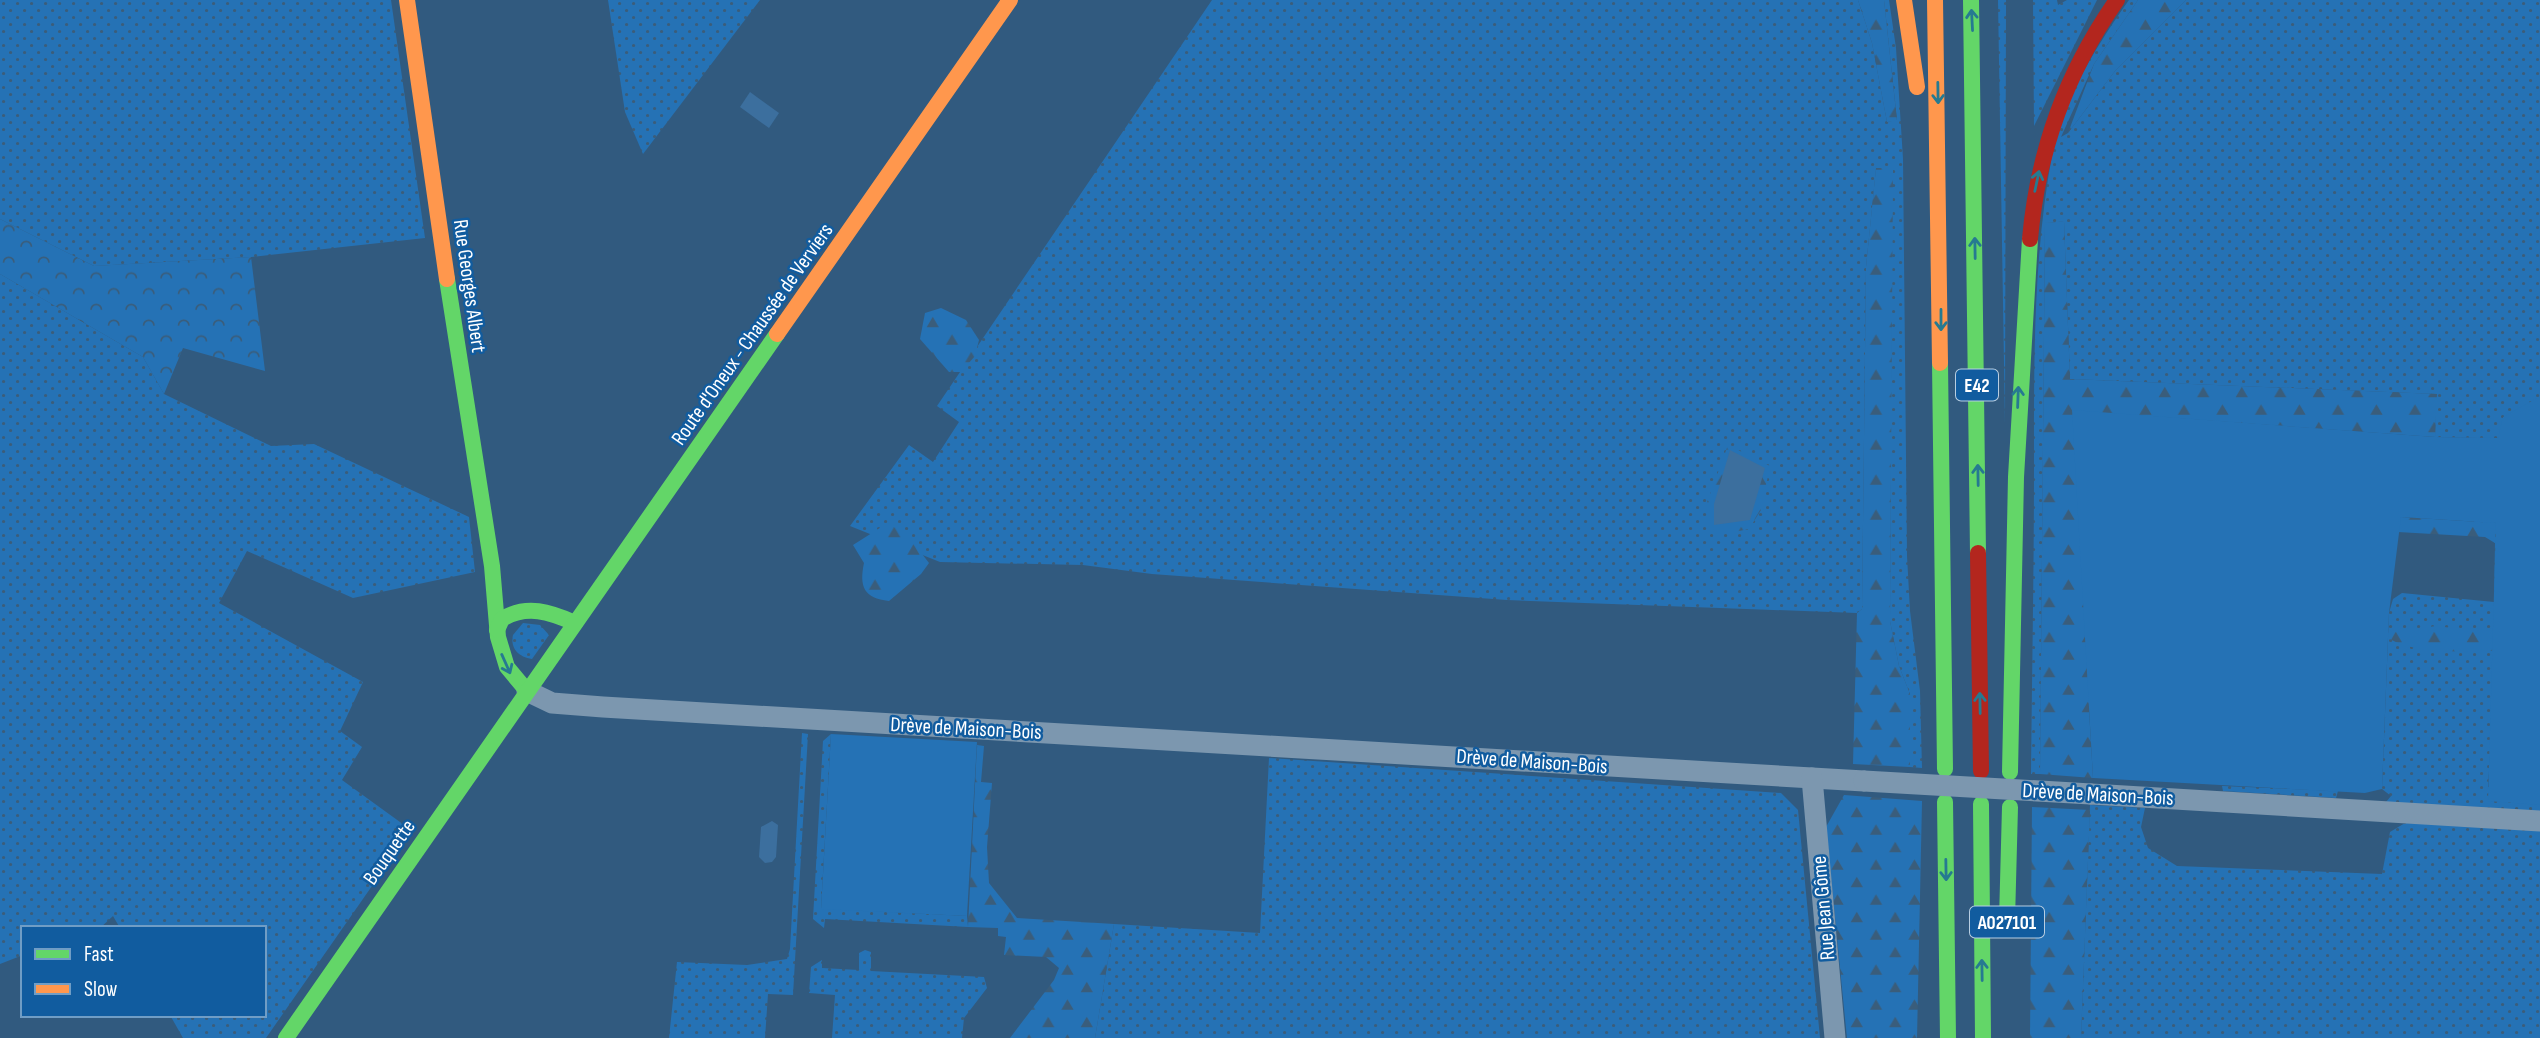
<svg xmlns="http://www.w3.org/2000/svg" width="2540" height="1038" viewBox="0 0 2540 1038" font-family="'Sofia Sans Condensed',sans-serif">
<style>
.grass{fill:url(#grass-dots)}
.forest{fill:url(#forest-firs)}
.park{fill:url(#park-crowns)}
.pitch{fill:#2572b5}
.water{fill:#3c6f9e}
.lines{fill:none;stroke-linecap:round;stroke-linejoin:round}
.street{stroke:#7c97af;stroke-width:21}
.fast{stroke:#63d668;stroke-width:16}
.slow{stroke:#ff974d;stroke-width:16}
.jam{stroke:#b3261e;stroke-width:16}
.street-bridge{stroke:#7c97af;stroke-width:21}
.oneway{stroke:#267a91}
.labels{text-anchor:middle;stroke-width:5;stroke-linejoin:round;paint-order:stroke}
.shield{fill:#115c9f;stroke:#b8cee2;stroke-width:2}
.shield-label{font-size:19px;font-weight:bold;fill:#fff}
.street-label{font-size:21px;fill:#fff;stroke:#115c9f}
</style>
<defs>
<pattern id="grass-dots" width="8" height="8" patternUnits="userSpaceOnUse" patternTransform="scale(1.75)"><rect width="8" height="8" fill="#2572b5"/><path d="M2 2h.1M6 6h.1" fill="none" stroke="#3a5d7b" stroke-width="1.8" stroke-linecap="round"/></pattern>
<pattern id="forest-firs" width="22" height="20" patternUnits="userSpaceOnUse" patternTransform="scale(1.75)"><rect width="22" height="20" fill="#2572b5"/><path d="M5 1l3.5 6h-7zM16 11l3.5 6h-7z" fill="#3a5d7b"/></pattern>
<pattern id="park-crowns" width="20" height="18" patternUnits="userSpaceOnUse" patternTransform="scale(1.75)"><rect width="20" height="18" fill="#2572b5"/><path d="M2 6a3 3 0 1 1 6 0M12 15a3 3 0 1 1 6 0" fill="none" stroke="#3a5d7b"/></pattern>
</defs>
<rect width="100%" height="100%" fill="#315a7f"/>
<!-- grass -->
<g class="grass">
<path d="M0,0H391L425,238L251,257L94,266L0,219Z"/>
<path d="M608,0H760L643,154L625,112Z"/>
<path d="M1212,0H1858L1872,43L1887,122L1897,120L1884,0H1889L1896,48L1903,159L1907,556L1910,611L1920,691L1922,768L1910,767V694L1899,666L1890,621L1892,168L1876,169L1866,267L1862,609L1857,613L1507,600L1152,574L1083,565L940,562L850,526L909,445L933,462L959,422L937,406Z"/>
<path d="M1998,0H2006L2005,423Z"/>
<path d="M2033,0H2057L2058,5L2067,0H2097L2034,126Z"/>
<path d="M2129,0H2138L2094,64L2061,137L2068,133L2115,71L2186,0H2540V416L2515,415L2511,421L2488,787L2540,791V813L2386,802L2391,796L2382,789L2389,613L2393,599L2402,593L2494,602L2495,543L2474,526L2478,438L2435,437L2436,394L2070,379L2064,221L2045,224L2040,774H2031C2032,672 2034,569 2034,467C2034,360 2033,255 2053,150C2063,99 2099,42 2129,0Z"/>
<path d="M0,274L143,357L164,394L271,446L314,444L469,517L475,572L353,598L247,551L219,603L363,682L340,731L362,747L342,780L411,830L266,1038H183L170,1015H264V928H120L113,916L100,928H23V955L0,964Z"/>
<path d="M523,623L540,625L549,635L532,659C519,657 510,649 513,635Z"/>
<path d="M802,733L808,734L793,995L768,994L765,1038H669L677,962L747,965L787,959L790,949Z"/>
<path d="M831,734L821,908L967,916L968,927L825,919L824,928L813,919L823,741Z"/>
<path d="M1269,758L1781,793L1798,810L1820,1038H1095L1114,924L1260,933Z"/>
<path d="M2222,786L2338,791L2336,798L2223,791Z"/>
<path d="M2090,805L2145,808L2141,827L2148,848L2177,866L2382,874L2390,832L2405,823L2540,829V1038H2081Z"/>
<path d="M865,950L871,952V971L984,977L987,988L964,1018L962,1038H832L835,995L809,993L811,967L822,960V968L859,970V953Z"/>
</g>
<!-- forest -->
<g class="forest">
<path d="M1858,0H1884L1897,121L1887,122L1872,43Z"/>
<path d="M2138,0H2186L2115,71L2068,133L2094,64Z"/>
<path d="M1876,168H1893L1890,621L1899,666L1910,694V767L1853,764L1857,613L1862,609L1866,267Z"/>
<path d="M2064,221L2070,379L2437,394L2435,437L2117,414L2089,710L2093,778L2040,774L2045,223Z"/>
<path d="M941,308L966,320L979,340L975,356L961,372H949L920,339L925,313Z"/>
<path d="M1728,445L1770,466L1761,510L1749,529L1724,534L1709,531L1706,505Z"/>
<path d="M2401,517L2496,523L2495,543L2485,537L2398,532L2392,525Z"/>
<path d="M883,526L902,528L929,563L921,574L889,601C864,598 859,587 864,563L853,545Z"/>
<path d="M2436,626L2490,633L2498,639L2492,651C2460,651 2417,655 2388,638V633Z"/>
<path d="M977,745L984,746L981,782L992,783L987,847L989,883L1017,918L1114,924L1095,1038H1010L1054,980L1059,968L1046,957L1004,955L1006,937L998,936V928L968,927Z"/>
<path d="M1844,795L1922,801L1917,1038H1847L1826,827Z"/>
<path d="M2032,807L2090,810L2081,1038H2030Z"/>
</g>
<!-- park -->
<path class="park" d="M0,219L94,266L251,257L265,371L183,348L164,394L143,357L0,274Z"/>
<!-- pitch -->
<g class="pitch">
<path d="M2537,398H2540V805L2488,801L2496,523L2401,517L2389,613L2382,789L2365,793L2093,778L2072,410L2435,437L2498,438L2503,417Z"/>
<path d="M831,734L977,742L967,916L821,909Z"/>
</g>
<!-- water -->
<g class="water">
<path d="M750,92L779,113L769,128L740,107Z"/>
<path d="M1730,450L1765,468L1750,520L1714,525V504Z"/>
<path d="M772,821L778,825L776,857L772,862L765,863L759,857L761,827Z"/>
</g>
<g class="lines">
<!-- street -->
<g class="street">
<path d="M527,691L552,703L603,707L1864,781"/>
<path d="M1812,778L1835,1038"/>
<path d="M2091,794L2540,821"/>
</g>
<!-- fast -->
<g class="fast">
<path d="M1971,0L1978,553"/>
<path d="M447,279L492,566L498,637L507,667L527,691"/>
<path d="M1940,363L1945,769"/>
<path d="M497,630L502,619C527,604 550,612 575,623"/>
<path d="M2010,772L2016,477L2030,239"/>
<path d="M1945,802L1948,1038"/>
<path d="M1981,804L1983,1038"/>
<path d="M2007,920L2010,807"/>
<path d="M286,1038L777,334"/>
</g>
<!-- slow -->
<g class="slow">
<path d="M407,0L447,279"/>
<path d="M1904,0L1917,87"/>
<path d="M1935,0L1940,363"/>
<path d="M777,334L1010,0"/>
</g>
<!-- jam -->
<g class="jam">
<path d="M2030,239C2038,150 2066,73 2117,0"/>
<path d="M1978,553L1981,771"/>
</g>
<!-- street-bridge -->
<path class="street-bridge" d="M1864,781L2091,794"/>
</g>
<!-- one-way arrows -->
<defs><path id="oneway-shaft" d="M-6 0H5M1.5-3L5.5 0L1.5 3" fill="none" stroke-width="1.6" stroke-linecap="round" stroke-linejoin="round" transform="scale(1.75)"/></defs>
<g class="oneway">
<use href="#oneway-shaft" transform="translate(1972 20) rotate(-93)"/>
<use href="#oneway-shaft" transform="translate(1938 93) rotate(89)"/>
<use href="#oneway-shaft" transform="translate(2037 181) rotate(-78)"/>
<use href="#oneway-shaft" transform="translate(1975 248) rotate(-91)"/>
<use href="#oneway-shaft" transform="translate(1941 320) rotate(90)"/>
<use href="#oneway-shaft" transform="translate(2018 397) rotate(-88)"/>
<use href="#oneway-shaft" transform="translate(1978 475) rotate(-91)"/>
<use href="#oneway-shaft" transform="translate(506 664) rotate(66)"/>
<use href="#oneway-shaft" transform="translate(1980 703) rotate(-91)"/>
<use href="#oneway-shaft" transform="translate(1946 870) rotate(89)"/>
<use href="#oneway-shaft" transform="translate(1982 970) rotate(-91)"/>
</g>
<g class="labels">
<!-- shield labels -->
<g class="shield">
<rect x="1956" y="369.5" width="42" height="31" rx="5"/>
<rect x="1970" y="906.5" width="74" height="31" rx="5"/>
</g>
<g class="shield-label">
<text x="1977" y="392">E42</text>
<text x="2007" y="929">A027101</text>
</g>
<!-- street labels -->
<g class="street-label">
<text transform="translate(470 286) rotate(82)" y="7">Rue Georges Albert</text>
<text transform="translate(752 334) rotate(-55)" y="7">Route d'Oneux - Chaussée de Verviers</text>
<text transform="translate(966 728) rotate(3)" y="7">Drève de Maison-Bois</text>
<text transform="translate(1532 761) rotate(4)" y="7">Drève de Maison-Bois</text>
<text transform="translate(2098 794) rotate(3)" y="7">Drève de Maison-Bois</text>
<text transform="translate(389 852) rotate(-55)" y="7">Bouquette</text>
<text transform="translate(1823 908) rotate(-95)" y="7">Rue Jean Gôme</text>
</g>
</g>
<!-- legend -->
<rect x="21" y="926" width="245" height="91" fill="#115c9f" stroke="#709dc5" stroke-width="2"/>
<rect x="35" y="949" width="35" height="10" fill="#63d668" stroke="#709dc5" stroke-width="2"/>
<text x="84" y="961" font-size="21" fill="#ffffff">Fast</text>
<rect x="35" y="984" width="35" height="10" fill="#ff974d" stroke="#709dc5" stroke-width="2"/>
<text x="84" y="996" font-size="21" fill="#ffffff">Slow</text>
</svg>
